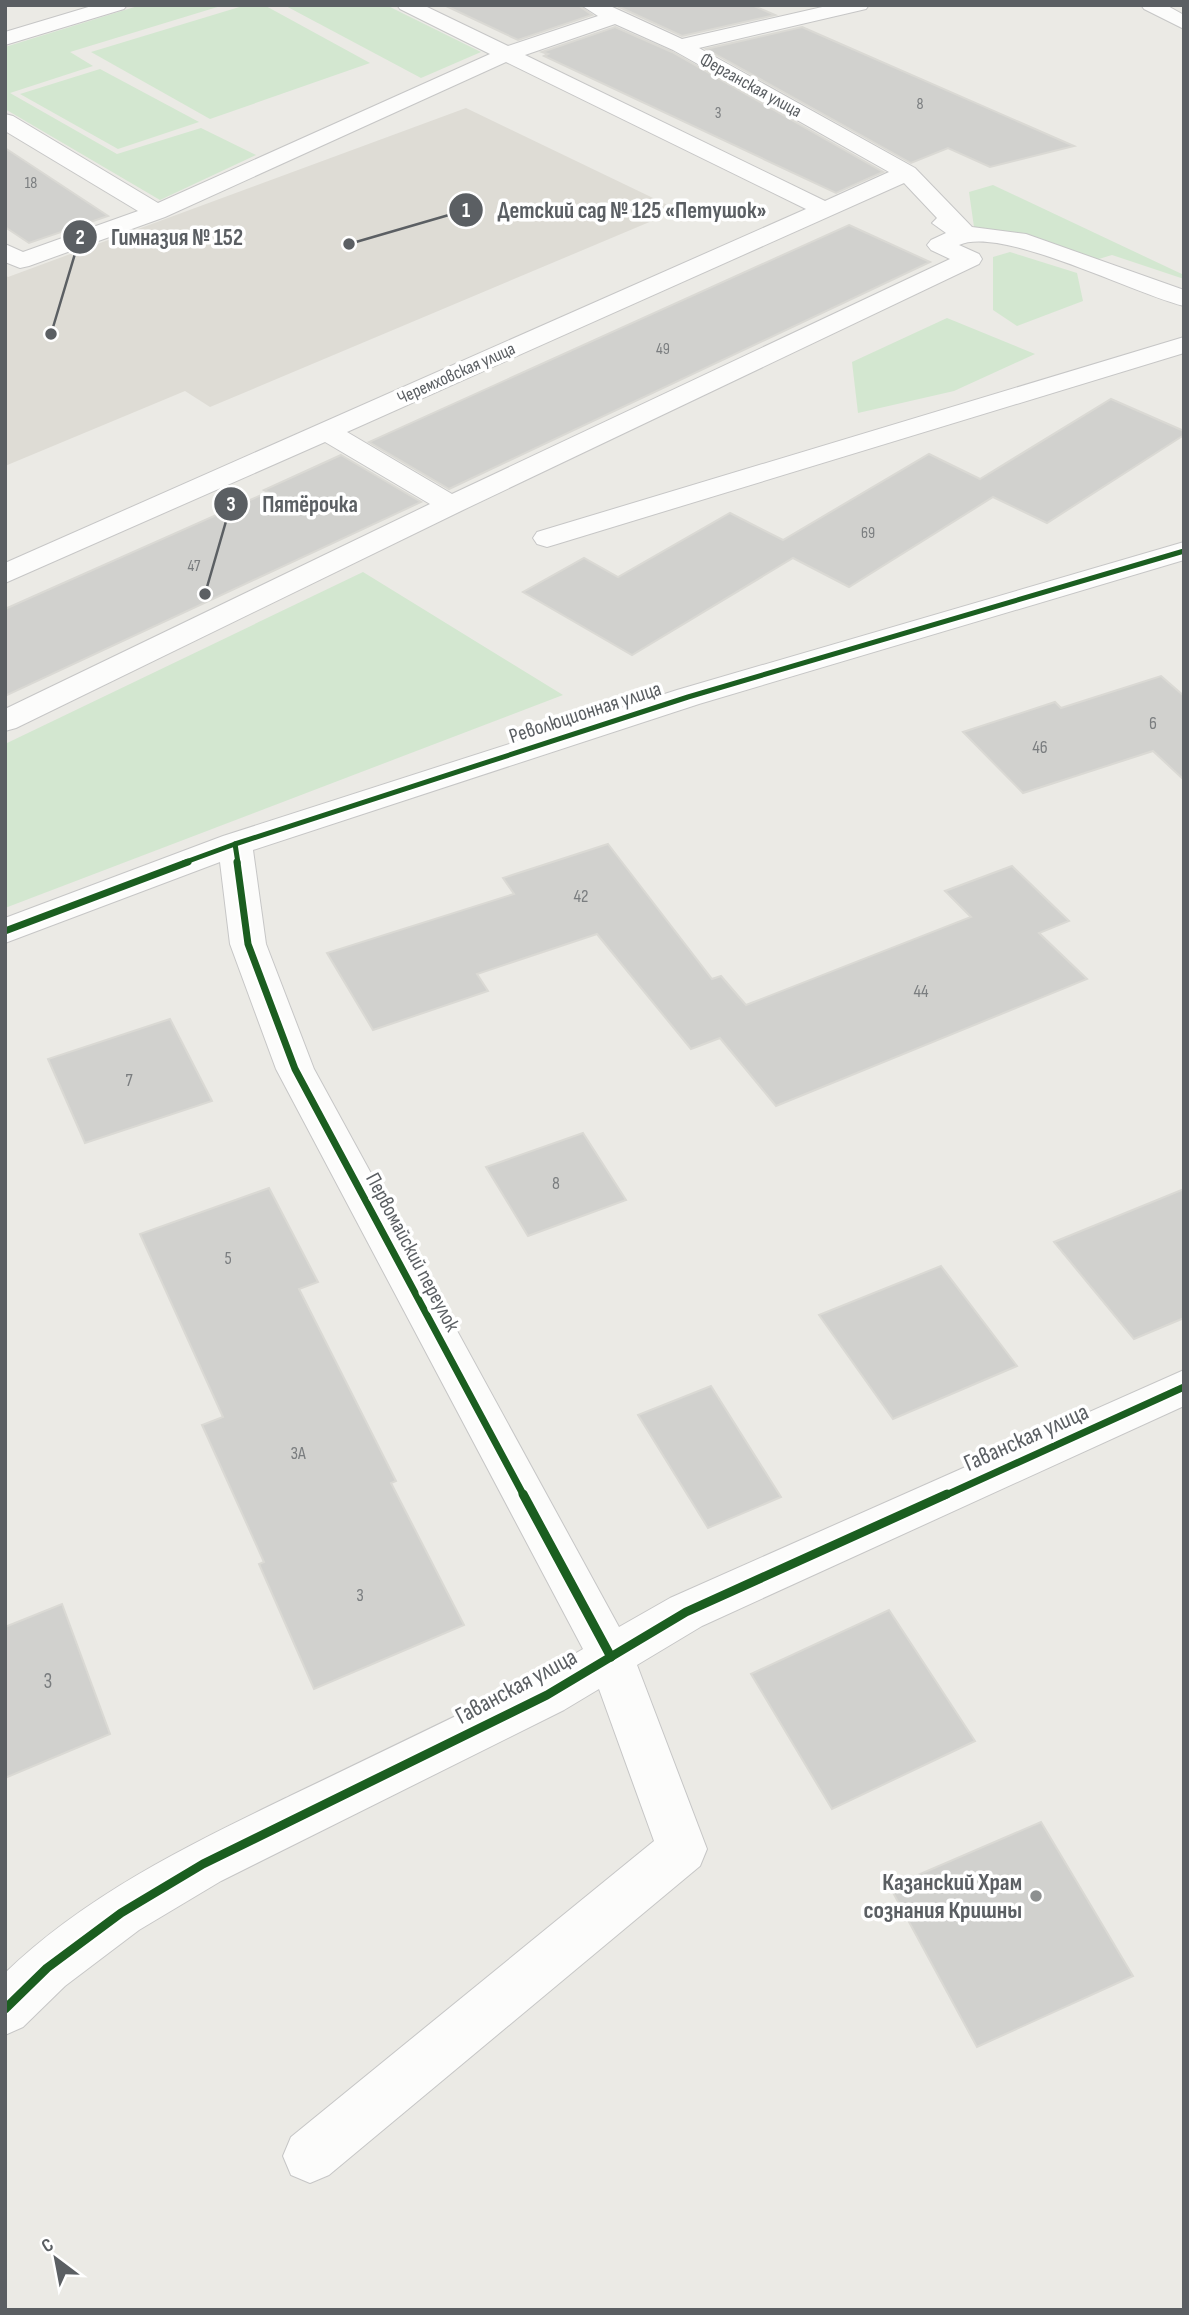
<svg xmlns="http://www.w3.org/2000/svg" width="1189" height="2315" viewBox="0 0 1189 2315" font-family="'Sofia Sans Condensed',sans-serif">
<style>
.education{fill:#dedcd5}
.green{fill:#d3e7d0}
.building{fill:#d1d1ce;stroke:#dad9d4;stroke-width:2}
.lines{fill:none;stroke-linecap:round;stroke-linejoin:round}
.minor-casing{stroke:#c6c6c6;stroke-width:2}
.minor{fill:#fcfcfb;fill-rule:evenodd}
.cycleway-far2-casing{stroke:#fff;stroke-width:9}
.cycleway-far1-casing{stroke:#fff;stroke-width:11}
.cycleway-casing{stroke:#fff;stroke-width:13}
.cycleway-far2{stroke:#1b5e20;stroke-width:5}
.cycleway-far1{stroke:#1b5e20;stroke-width:7}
.cycleway{stroke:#1b5e20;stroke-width:9}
.poi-dot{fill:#8d9090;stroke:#fff;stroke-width:2.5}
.labels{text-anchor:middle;stroke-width:7;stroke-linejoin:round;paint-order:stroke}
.far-number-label{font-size:16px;fill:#7a7d7f}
.far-street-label{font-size:18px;fill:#5b5f63;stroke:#fff}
.number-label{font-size:18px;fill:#7a7d7f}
.street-label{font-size:21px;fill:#5b5f63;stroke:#fff}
.near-number-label{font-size:21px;fill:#7a7d7f}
.near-street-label{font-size:24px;fill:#5b5f63;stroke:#fff}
.near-poi-label{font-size:24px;font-weight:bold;fill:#5b5f63;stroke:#fff;text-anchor:end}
.leader{fill:none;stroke:#5b5f63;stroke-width:2.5}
.callout-dot{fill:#5b5f63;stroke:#fff;stroke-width:2.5}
.mark-label{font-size:21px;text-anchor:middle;font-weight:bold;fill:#fff}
.callout-label{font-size:23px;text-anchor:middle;font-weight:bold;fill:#5b5f63;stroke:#fff;stroke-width:7;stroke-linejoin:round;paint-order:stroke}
</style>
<rect width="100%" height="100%" fill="#ebeae5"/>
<!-- education -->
<path class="education" d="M466,108L678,210L210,407L185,391L5,466V275L8,277Z"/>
<!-- green -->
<g class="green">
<path d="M141,5H224L70,52L93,66L10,93L117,154L201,128L256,155L160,200L5,109V47Z"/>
<path d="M246,5H264L370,63L210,119L91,52Z"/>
<path d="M284,5H386L481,52L421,78Z"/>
<path d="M100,69L199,122L118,149L20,94Z"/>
<path d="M993,185L1184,275V279L1112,255L1092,261L974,227L969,192Z"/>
<path d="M1010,252L1077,273L1083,301L1017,326L993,310V257Z"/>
<path d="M947,318L1035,354L954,391L858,413L852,362Z"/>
<path d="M363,572L563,695L5,908V744Z"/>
</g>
<!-- building -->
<g class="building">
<path d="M444,5H578L592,15L518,40Z"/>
<path d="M615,5H752L775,15L682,36Z"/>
<path d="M615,27L672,52L883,172L836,193L544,56L548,54L542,52Z"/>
<path d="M802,27L1074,146L990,167L948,148L911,163L706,49Z"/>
<path d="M5,148L108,216L29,243L5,227Z"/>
<path d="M849,225L930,262L449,489L369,442Z"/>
<path d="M1111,399L1184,431V435L1047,523L993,497L849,587L793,558L632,655L523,592L584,558L618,577L730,513L783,540L929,454L980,479Z"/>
<path d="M341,455L421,502L5,696V609L268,492L264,490Z"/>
<path d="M1161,676L1184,696V780L1153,751L1023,793L963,732L1055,702L1061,708Z"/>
<path d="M608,844L712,979L721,976L746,1005L971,917L945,891L1012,866L1069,921L1039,933L1087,979L776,1106L720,1038L691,1049L597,934L477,974L488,991L373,1030L327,953L514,894L503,878Z"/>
<path d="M170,1019L212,1101L85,1143L48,1059Z"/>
<path d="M583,1133L626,1200L528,1236L486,1167Z"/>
<path d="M269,1188L318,1282L299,1289L396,1481L391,1483L464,1625L314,1689L259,1564L264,1562L202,1425L223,1417L140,1234Z"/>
<path d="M1184,1189V1318L1134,1339L1054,1242Z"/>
<path d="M941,1266L1017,1366L893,1419L819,1315Z"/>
<path d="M711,1386L781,1497L708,1528L638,1415Z"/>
<path d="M62,1604L110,1734L5,1778V1627Z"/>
<path d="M889,1610L975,1741L832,1809L751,1674Z"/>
<path d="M1041,1822L1133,1976L977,2047L890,1887Z"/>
</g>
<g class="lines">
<defs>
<g id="minor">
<path d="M95,5H127L124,9L5,45V32Z"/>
<path d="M397,5H423L508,46L598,16L581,5H608L682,39L831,5H869L866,9L699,48L915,168L972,227L1026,234L1184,290V306C1134,294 1001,225 959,245L979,254L982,259L979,264L461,511L16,728L5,731V709L430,504L325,442L5,583V563L806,209L506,62L165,217L29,266L20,268L5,262V244L23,252L138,211L5,131V114L13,116L158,203L490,54L400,9ZM615,24L673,50L889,172L825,201L525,55ZM904,183L937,218L932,223L946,233L931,240L927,245L931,250L950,259L452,494L347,432Z"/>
<path d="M1141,5H1166L1184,15V29L1144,9Z"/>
<path d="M1184,337V353L557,544L547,547L537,544L533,538L537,532Z"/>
<path d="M1184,542V560L699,704L253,850L266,944L314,1069L619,1627L670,1598L1184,1370V1406L702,1626L637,1665L707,1849L700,1866L329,2175L310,2183L291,2175L283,2156L291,2137L654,1841L599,1689L564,1710L221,1881L139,1930L65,1986L23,2027L5,2035V1973C87,1894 189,1845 290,1796C370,1758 450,1719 530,1680L583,1649L276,1069L230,944L220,862L5,943V918L223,836L677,690Z"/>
</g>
</defs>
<!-- minor casing -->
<use href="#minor" class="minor-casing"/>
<!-- minor -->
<use href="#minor" class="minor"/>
<defs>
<g id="cycleway-far2">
<path d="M235,844L238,863"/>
<path d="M183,863L235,844L688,697L1184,551"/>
</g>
<g id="cycleway-far1">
<path d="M237,862L248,944L295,1069L524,1496"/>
<path d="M5,931L188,862"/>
<path d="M944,1496L1184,1387"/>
</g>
<g id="cycleway">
<path d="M523,1494L611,1657"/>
<path d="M5,2009L47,1968L121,1913L203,1864L547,1695L686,1612L947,1494"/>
</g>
</defs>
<!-- cycleway-far2 casing -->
<use href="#cycleway-far2" class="cycleway-far2-casing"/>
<!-- cycleway-far1 casing -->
<use href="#cycleway-far1" class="cycleway-far1-casing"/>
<!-- cycleway casing -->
<use href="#cycleway" class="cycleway-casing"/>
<!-- cycleway-far2 -->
<use href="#cycleway-far2" class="cycleway-far2"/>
<!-- cycleway-far1 -->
<use href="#cycleway-far1" class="cycleway-far1"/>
<!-- cycleway -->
<use href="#cycleway" class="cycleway"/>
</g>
<!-- markers -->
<circle class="poi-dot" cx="1036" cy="1896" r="7"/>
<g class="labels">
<!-- far-number labels -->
<g class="far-number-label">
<text x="920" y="109">8</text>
<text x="718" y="118">3</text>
<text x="31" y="188">18</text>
<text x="663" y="354">49</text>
<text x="868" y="538">69</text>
<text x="194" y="571">47</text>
</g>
<!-- far-street labels -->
<g class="far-street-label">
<text transform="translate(751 85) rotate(29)" y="6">Ферганская улица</text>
<text transform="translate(456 373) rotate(-24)" y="6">Черемховская улица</text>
</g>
<!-- number labels -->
<g class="number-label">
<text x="1153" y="729">6</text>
<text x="1040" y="753">46</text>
<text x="581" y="902">42</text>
<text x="921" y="997">44</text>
<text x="129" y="1086">7</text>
<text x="556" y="1189">8</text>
<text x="228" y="1264">5</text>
<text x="298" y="1459">3А</text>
<text x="360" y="1601">3</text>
</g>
<!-- street labels -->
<g class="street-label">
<text transform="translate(585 712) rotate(-18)" y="7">Революционная улица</text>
<text transform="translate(413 1252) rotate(62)" y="7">Первомайский переулок</text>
</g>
<!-- near-number labels -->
<g class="near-number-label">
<text x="48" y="1688">3</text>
</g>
<!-- near-street labels -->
<g class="near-street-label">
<text transform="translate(1026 1437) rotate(-24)" y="8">Гаванская улица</text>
<text transform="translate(516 1686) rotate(-28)" y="8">Гаванская улица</text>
</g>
<!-- near-poi labels -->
<g class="near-poi-label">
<text x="1022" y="1890">Казанский Храм<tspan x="1022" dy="28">сознания Кришны</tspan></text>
</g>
</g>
<!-- callouts -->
<path class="leader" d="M349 244L466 210M51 334L80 237M205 594L231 504"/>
<g class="callout-dot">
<circle cx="349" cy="244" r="7"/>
<circle cx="51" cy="334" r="7"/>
<circle cx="205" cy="594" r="7"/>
<circle cx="466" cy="210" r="18"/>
<circle cx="80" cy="237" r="18"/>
<circle cx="231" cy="504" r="18"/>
</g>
<g class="mark-label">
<text x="466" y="217">1</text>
<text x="80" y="244">2</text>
<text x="231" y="511">3</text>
</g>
<g class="callout-label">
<text x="632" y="218">Детский сад № 125 «Петушок»</text>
<text x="177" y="245">Гимназия № 152</text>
<text x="310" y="512">Пятёрочка</text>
</g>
<!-- border -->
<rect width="1189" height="2315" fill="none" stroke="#5b5f63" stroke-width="14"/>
<!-- north arrow -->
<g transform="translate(56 2259) rotate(328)" stroke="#ffffff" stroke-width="5" paint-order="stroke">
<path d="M0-5L12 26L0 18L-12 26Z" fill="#5b5f63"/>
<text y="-10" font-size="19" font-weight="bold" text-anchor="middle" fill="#5b5f63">С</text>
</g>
</svg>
